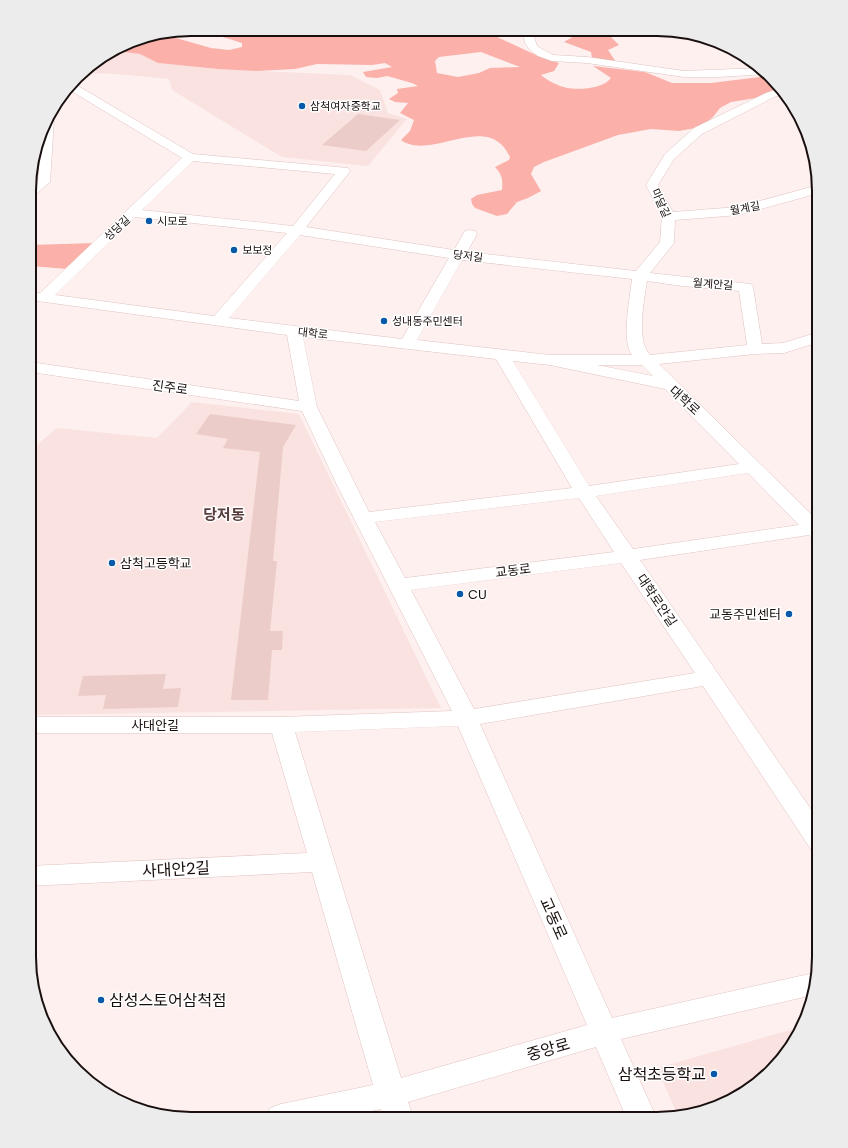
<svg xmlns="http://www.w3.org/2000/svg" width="848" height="1148" viewBox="0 0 848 1148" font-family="Poppins,'Noto Sans KR',sans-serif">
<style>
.built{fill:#f9e2df}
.green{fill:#fbb0aa;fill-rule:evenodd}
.building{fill:#ebccc9}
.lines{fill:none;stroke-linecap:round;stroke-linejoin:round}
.minor-casing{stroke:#e1c3c0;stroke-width:1}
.minor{fill:#fff;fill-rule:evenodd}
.poi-dot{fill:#085aa8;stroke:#fff;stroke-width:1.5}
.labels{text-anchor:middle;stroke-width:3;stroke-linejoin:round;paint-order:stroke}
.far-poi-label{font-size:11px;fill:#190f0e;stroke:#fff;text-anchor:start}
.far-street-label{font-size:11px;fill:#190f0e;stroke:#fff}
.street-label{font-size:13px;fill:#190f0e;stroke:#fff}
.poi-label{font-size:13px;fill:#190f0e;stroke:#fff;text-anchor:start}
.quarter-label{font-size:15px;font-weight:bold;fill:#573e3c;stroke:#fff}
.near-street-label{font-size:16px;fill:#190f0e;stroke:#fff}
.near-poi-label{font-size:16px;fill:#190f0e;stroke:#fff;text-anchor:start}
.rim{fill:none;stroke:#190f0e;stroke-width:2}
</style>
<rect width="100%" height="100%" fill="#fdf0ef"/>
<!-- built -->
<g class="built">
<path d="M116,51L140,54L158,63L218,69L350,75L380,90L388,113L407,119L368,166L282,157L172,90L169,79L118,74L81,73L84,69Z"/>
<path d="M192,402L299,414L441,708L29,715L30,451L57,428L157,438Z"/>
<path d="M801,1027L792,1047L764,1079L729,1102L677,1114L657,1068Z"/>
</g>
<!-- green -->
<g class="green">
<path d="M303,29L496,30L495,36L538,56L559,63L554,71L541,75C548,81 558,86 567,88C579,90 603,89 611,78L593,66L645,72L672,83H711L769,76L781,88L756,98L731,102L720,108L713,117L701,127L679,131L651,129L618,135L544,162L534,167L531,174L541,191L528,198L517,202L507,214L497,216L475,208L472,204L471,199L477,195L502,190C503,179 502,175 495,167L509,160L510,157C488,109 431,162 401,140L410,131L414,120L400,113L408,103L395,102L389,99L398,93L397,89L418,86L412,83L387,76L377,78L366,77L363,72L392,67L385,63L372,65L317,64L295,69L257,71L218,69L158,63L140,54L116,51L139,38L162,34L211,48L229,50L242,47V43L216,35L192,32L199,30L215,31L255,37L261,34L293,33ZM481,52L520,67L490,68L479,73L458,77L437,73L435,61L439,57Z"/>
<path d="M564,30H620L613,33L611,37L619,45L608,50L616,62L592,58L591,52L564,42L574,36Z"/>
<path d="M96,243L68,269L30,266V245Z"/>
</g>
<!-- building -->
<g class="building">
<path d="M358,114L400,120L366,151L322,145Z"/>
<path d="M210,414L296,425L283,447L273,561H277L270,631H283L282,650H272L268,700H231L260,452L223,448L228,439L196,434Z"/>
<path d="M166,674L163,689L181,688L178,707L103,709L106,695L78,696L83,676Z"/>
</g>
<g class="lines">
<defs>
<g id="minor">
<path d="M525,30H536L533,34L537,46L553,55L587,57L684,71L760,68L767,74L718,77H684L587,63L552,61L538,56L530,50L525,43L523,33Z"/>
<path d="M73,83L193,154L348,168L350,171L348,174L306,227L454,250L465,231L470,230L475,231L477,234L467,252L636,271L660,242L662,216L646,185L665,154L694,128L766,93L781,88L785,94L774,97L702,134L674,159L658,185L673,212L738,207L818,185L819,193L739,215L675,220L674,243L650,273L751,284L753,287L762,344L783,343L819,332V342L784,353L755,354L659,364L819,522V540L812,538L809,535L640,560L819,821V850L810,848L703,686L480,724L612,1018L818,972L813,995L621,1039L657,1119H627L596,1047L408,1102L413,1118H383L381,1109L341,1118H266L270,1108L281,1104L373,1085L312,872L29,886V866L307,853L272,733H29V717H281L452,711L337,485L302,411L30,372V362L299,401L287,335L30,300V292L40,293L182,158L68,89ZM193,161L335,174L293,226L142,210ZM135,217L287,233L214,316L55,295ZM300,235L449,258L402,339L229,318ZM462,260L632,279C630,297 621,341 632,355H550L417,340ZM647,281L682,286L739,291L747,345L650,355C636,341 644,300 647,281ZM303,337L496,359L572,488L369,512L317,407ZM513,361L550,365L665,389L739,464L589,486ZM597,365H642L653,376ZM748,473L799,525L633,549L596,496ZM579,498L614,552L405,578L375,522ZM621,563L695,673L474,709L411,590ZM458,726L587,1025L401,1078L295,732Z"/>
<path d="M49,116L54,119L50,182L35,195L30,196V186L38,181L41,140Z"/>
</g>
</defs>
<!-- minor casing -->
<use href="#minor" class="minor-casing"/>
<!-- minor -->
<use href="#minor" class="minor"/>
</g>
<!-- markers -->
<g class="poi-dot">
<circle cx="302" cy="106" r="4"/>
<circle cx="149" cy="221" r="4"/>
<circle cx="234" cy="250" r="4"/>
<circle cx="384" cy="321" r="4"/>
<circle cx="112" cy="563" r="4"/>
<circle cx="460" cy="594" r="4"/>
<circle cx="789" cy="614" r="4"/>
<circle cx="101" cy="1000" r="4"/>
<circle cx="714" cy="1074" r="4"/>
</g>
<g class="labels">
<!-- far-poi labels -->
<g class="far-poi-label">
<text x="310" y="110">삼척여자중학교</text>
<text x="157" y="225">시모로</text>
<text x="242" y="254">보보정</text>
<text x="392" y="325">성내동주민센터</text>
</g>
<!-- far-street labels -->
<g class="far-street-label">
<text transform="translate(661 203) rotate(66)" y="4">마달길</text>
<text transform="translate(745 208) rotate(-11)" y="4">월계길</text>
<text transform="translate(117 228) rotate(-43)" y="4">성당길</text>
<text transform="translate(468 256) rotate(7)" y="4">당저길</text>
<text transform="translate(713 284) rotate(4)" y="4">월계안길</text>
<text transform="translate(313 333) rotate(6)" y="4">대학로</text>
</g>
<!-- street labels -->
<g class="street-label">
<text transform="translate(170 387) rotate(8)" y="5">진주로</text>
<text transform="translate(685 400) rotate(42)" y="5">대학로</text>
<text transform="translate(513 570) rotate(-7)" y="5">교동로</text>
<text transform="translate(657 600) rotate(56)" y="5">대학로안길</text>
<text x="155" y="730">사대안길</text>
</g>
<!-- poi labels -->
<g class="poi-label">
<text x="120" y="568">삼척고등학교</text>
<text x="468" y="599">CU</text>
<text x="781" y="619" text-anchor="end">교동주민센터</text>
</g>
<!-- quarter labels -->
<g class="quarter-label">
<text x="224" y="520">당저동</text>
</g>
<!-- near-street labels -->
<g class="near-street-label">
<text transform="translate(176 869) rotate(-3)" y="6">사대안2길</text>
<text transform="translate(554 918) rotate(66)" y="6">교동로</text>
<text transform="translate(548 1049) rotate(-16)" y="6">중앙로</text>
</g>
<!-- near-poi labels -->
<g class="near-poi-label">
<text x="109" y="1006">삼성스토어삼척점</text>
<text x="706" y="1080" text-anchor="end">삼척초등학교</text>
</g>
</g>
<!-- crop -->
<path d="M0 0H848V1148H0ZM191 36H657A155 155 0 0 1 812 191V957A155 155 0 0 1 657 1112H191A155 155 0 0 1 36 957V191A155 155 0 0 1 191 36Z" fill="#edecec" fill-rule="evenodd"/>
<path class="rim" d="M191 36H657A155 155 0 0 1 812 191V957A155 155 0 0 1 657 1112H191A155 155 0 0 1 36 957V191A155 155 0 0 1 191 36Z"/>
</svg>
